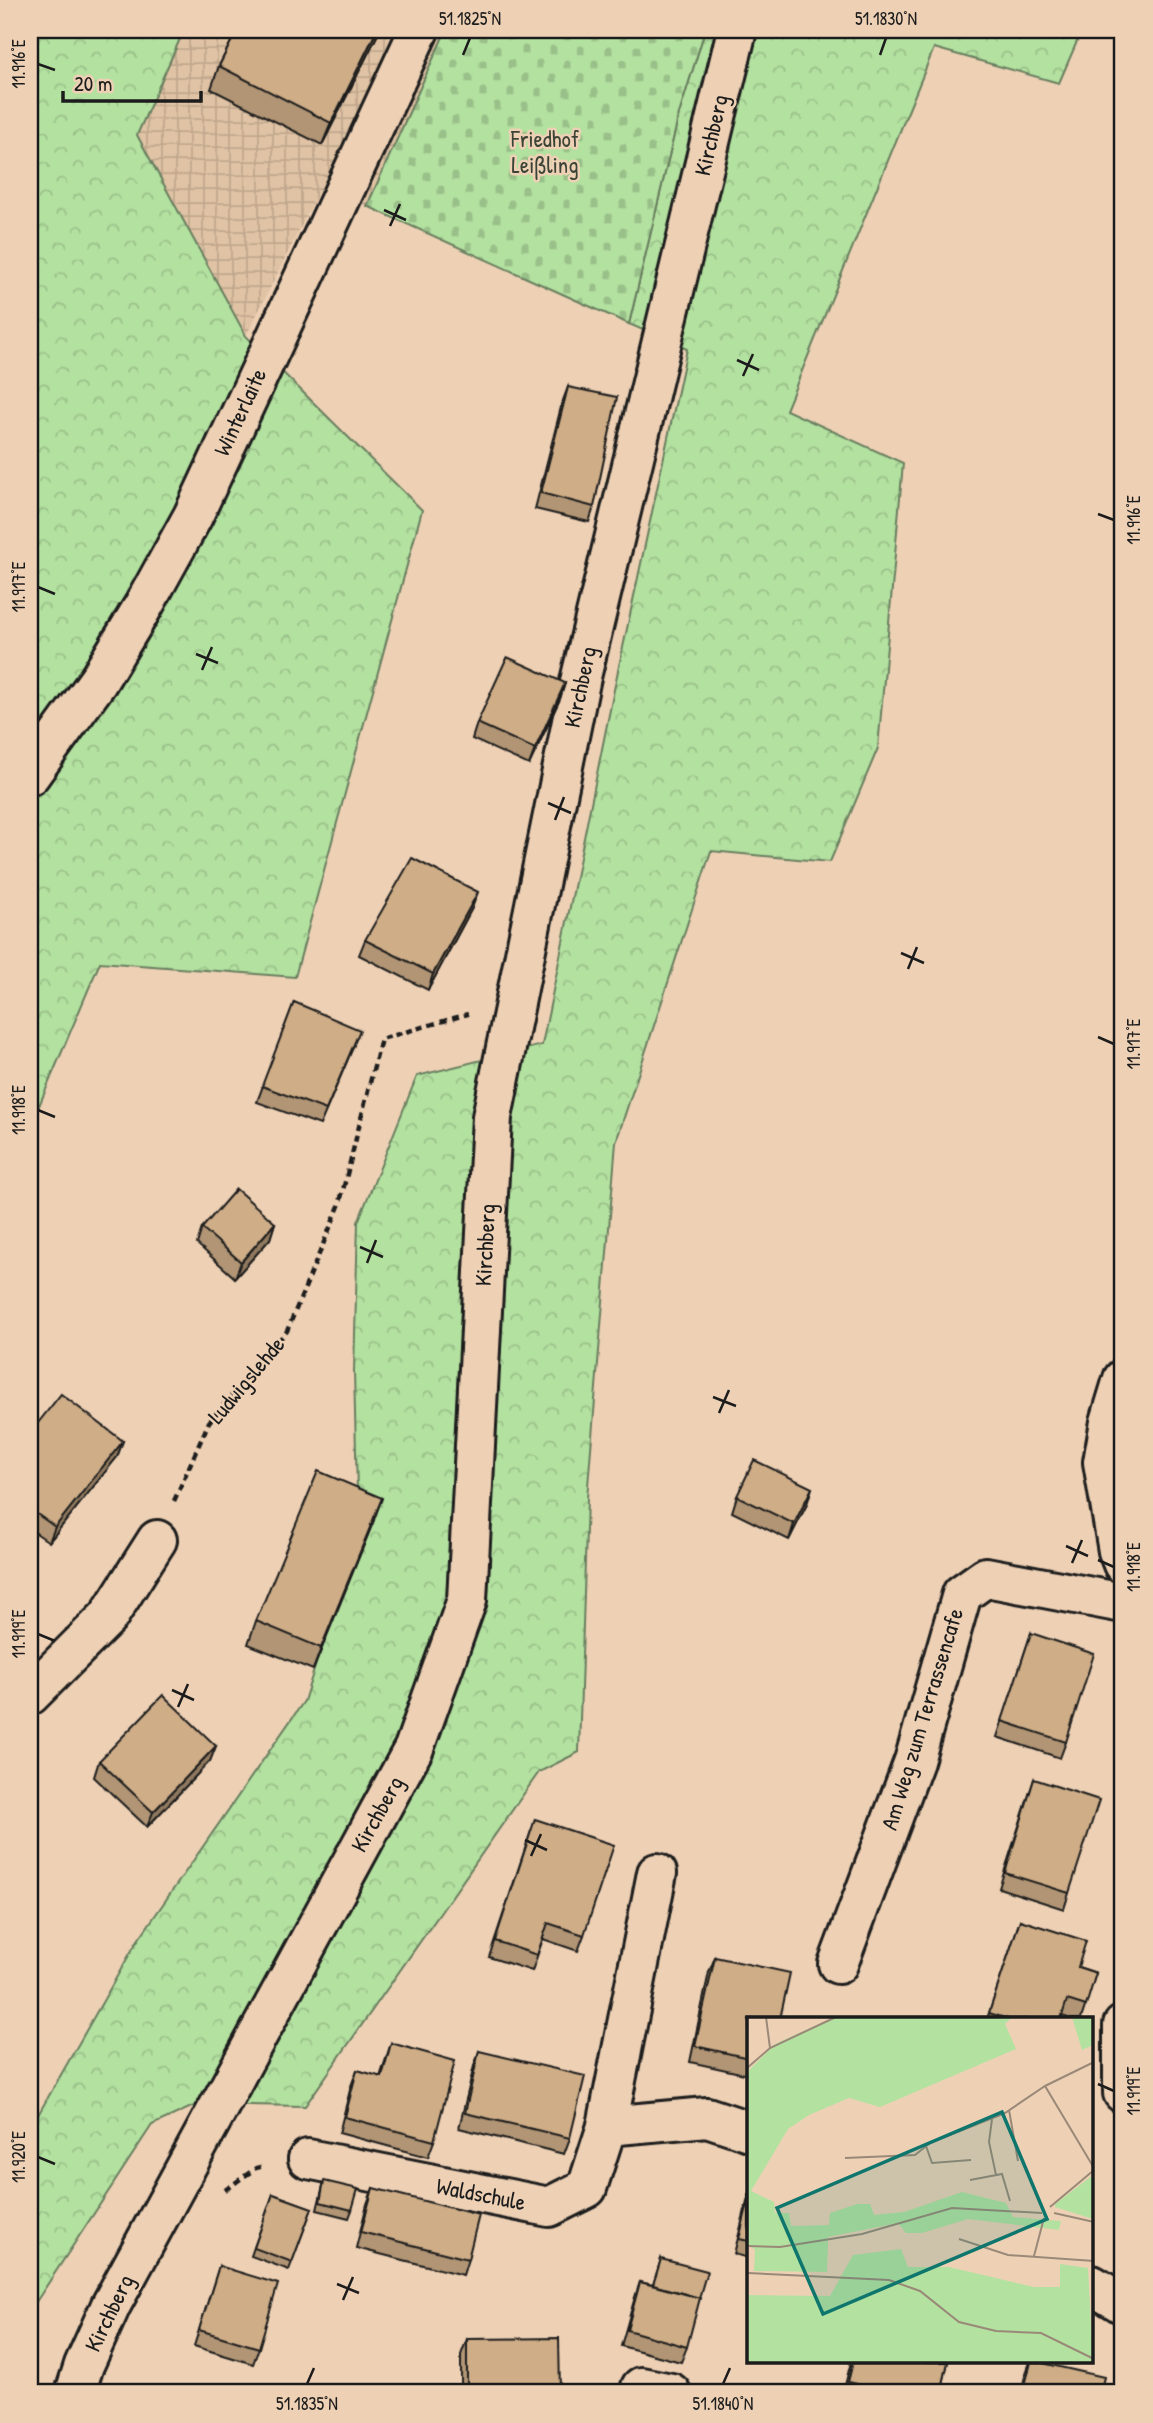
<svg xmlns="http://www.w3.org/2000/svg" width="1153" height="2423" viewBox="0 0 1153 2423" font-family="'Patrick Hand',sans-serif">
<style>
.industrial{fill:url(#industrial-grid)}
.forest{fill:url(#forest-crowns);stroke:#687e5e;stroke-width:2}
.cemetery{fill:url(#cemetery-stones);stroke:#687e5e;stroke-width:2}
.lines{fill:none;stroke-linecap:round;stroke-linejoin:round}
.minor-casing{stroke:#1c1c1c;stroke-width:44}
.path{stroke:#1c1c1c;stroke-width:4.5;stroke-dasharray:7 5;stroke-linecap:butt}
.minor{stroke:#eed1b5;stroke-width:38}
.wall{fill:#b19574;stroke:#1c1c1c;stroke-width:2}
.shaded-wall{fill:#90795e;stroke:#1c1c1c;stroke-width:2}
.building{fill:#cead87;stroke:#1c1c1c;stroke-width:2}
.ticks{fill:none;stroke:#1c1c1c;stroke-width:2.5}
.labels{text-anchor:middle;stroke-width:5;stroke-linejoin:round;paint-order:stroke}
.street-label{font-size:23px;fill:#1c1c1c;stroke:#eed1b5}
.park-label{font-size:23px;fill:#3a4336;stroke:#eed1b5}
.inset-road{fill:none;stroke:#9a8978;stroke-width:2}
.view{fill:#0f766e;fill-opacity:0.15;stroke:#0f766e;stroke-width:3.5}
.inset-edge{fill:none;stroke:#1c1c1c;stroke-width:3.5}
.neatline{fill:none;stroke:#1c1c1c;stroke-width:2.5}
.ticks-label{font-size:18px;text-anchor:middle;fill:#1c1c1c}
</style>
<defs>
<pattern id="industrial-grid" width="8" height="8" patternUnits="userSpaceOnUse" patternTransform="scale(1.75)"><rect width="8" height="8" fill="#e0c3a4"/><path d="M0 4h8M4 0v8" fill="none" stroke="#c0a78d"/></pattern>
<pattern id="forest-crowns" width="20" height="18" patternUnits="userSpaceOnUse" patternTransform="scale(1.75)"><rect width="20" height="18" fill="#b3e1a0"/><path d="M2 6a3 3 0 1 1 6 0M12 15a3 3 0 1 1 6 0" fill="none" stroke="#99c089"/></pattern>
<pattern id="cemetery-stones" width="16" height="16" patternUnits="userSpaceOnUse" patternTransform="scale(1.75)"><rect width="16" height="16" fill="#b3e1a0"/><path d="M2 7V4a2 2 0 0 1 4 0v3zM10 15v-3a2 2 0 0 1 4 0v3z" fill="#99c089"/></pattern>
</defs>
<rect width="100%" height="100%" fill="#eed1b5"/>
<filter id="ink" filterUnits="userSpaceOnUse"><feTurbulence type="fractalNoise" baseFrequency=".0143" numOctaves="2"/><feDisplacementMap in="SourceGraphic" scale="14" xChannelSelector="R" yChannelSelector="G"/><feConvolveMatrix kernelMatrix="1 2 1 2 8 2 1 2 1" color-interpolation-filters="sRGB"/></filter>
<g filter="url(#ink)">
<!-- industrial -->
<path class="industrial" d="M184,30H446L367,206L318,193L246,336L137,135Z"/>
<!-- forest -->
<g class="forest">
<path d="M30,30H184L137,135L246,336L422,510L295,977L100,962L30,1127Z"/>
<path d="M705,30H1082L1059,83L934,48L786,410L903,463L878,748L830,862L711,851L616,1142L587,1498L579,1752L539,1772L305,2106L198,2104L152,2125L30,2311V2129L136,1943L304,1701L358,1533L354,1371L358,1222L417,1076L542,1045L616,680L687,349L629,324L679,114Z"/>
</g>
<!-- cemetery -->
<path class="cemetery" d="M446,30H705L679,114L629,324L367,206Z"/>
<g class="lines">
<defs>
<g id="minor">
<path d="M30,775L98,681L144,605L193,516L419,30"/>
<path d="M1123,1379L1110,1422L1103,1462L1118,1551L1123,1564"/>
<path d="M30,1695L108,1617L157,1540"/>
<path d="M838,1964L914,1761L962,1594L986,1577L1123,1603"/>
<path d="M1123,2025V2093"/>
<path d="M607,2126L707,2117L749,2131"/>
<path d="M308,2159L549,2207L587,2188L607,2126L657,1873"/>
<path d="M1092,2285L1123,2304"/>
<path d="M641,2387L671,2393"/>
<path d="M75,2393L84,2365L111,2305L414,1748L467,1600L492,1117L581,677L737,30"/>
</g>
</defs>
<!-- minor casing -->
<use href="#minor" class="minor-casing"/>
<!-- path -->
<g class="path">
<path d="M174,1501L209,1422L287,1331L339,1206L381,1039L468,1014"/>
<path d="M225,2190L256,2168L265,2166"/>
</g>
<!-- minor -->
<use href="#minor" class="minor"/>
</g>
<!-- wall -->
<g class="wall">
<path d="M237,30H380L322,145L211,89L219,66Z"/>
<path d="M568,387L594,507L589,522L535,509L562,403Z"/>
<path d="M565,683L560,699L529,765L472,739L477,723Z"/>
<path d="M472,908L428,990L359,955L365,940Z"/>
<path d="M294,1002L354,1045L320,1125L257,1102Z"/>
<path d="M275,1223L270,1239L235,1278L197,1244L202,1228Z"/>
<path d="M30,1433L123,1441L117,1457L49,1542L30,1529Z"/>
<path d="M737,1496L807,1504L789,1540L732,1512Z"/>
<path d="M374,1520L313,1670L248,1644L256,1621Z"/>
<path d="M1031,1633L1066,1742L1060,1758L997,1737Z"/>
<path d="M216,1746L210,1761L147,1827L94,1777L99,1761Z"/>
<path d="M1034,1779L1069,1893L1064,1909L999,1888Z"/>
<path d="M530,1834L584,1935L578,1951L543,1939L532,1971L489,1957Z"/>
<path d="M1020,1920L1078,1967L1096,1973L1081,2019H1071L1062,2016L1061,2019H987Z"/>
<path d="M715,1957L749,2019V2075L690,2062L709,1972Z"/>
<path d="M391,2043L434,2141L428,2157L339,2133L351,2086L357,2070L380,2077Z"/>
<path d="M479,2051L570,2138L564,2154L459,2128L474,2066Z"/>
<path d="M324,2181L352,2210L349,2218L317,2210Z"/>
<path d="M373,2188L468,2259L463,2275L356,2248L367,2204Z"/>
<path d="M273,2194L312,2208L289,2270L251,2256Z"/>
<path d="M749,2194V2258L734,2254Z"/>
<path d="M661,2259L687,2347L681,2362L621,2346L635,2297L640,2282L653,2285Z"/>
<path d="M219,2266L259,2348L253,2364L194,2346Z"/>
<path d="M467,2339L560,2393H461V2355Z"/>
<path d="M851,2362H948L941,2393H843Z"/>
<path d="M1030,2362L1100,2393H1021L1025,2376Z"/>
</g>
<!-- shaded-wall -->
<g class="shaded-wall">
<path d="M377,30H380L322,145L331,123Z"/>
<path d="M565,683L560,699L529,765L535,749Z"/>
<path d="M478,892L472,908L428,990L433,974Z"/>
<path d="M275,1223L270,1239L235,1278L241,1262Z"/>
<path d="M123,1441L117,1457L49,1542L55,1527Z"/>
<path d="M812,1488L807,1504L789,1540L794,1524Z"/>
<path d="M382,1498L374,1520L313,1670L321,1648Z"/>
<path d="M216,1746L210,1761L147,1827L153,1812Z"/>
<path d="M37,1848L32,1864L30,1866V1857Z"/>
</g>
<!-- building -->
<g class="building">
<path d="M237,30H377L331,123L219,66Z"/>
<path d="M568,387L617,397L594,507L541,493Z"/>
<path d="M507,657L565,683L535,749L477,723Z"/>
<path d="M412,858L478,892L433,974L365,940Z"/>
<path d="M294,1002L360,1030L326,1110L262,1086Z"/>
<path d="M236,1189L275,1223L241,1262L202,1228Z"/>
<path d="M61,1394L123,1441L55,1527L30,1509V1433Z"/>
<path d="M754,1460L812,1488L794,1524L737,1496Z"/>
<path d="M318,1471L382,1498L321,1648L256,1621Z"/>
<path d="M1031,1633L1094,1654L1066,1742L1002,1721Z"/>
<path d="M163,1695L216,1746L153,1812L99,1761Z"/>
<path d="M1034,1779L1099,1800L1069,1893L1005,1873Z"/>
<path d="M535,1819L614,1845L584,1935L548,1923L537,1955L495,1941Z"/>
<path d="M30,1842L37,1848L30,1857Z"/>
<path d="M1020,1920L1086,1941L1078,1967L1096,1973L1086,2006L1067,2000L1061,2019H1008L989,2013Z"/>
<path d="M715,1957L790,1973L780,2019H749V2058L695,2046Z"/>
<path d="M391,2043L455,2061L434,2141L345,2117L357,2070L382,2077Z"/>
<path d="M479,2051L585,2076L570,2138L465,2113Z"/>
<path d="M324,2181L358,2189L352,2210L320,2202Z"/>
<path d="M373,2188L479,2215L468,2259L361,2232Z"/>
<path d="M273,2194L312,2208L292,2262L254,2248Z"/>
<path d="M749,2199V2241L739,2239Z"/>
<path d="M661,2259L707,2271L699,2298L653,2285Z"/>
<path d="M219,2266L278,2284L259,2348L199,2330Z"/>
<path d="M640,2282L700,2298L687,2347L627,2330Z"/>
<path d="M559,2338L560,2393H467V2339Z"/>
<path d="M853,2362H948L941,2393H892L848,2382Z"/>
<path d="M1031,2362H1038L1104,2377L1100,2393H1023Z"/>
</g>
</g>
<!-- ticks -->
<path class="ticks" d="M463,55L470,38M880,55L886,38M38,64L55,70M384,210L406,220M390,226L400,204M737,360L759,370M743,376L753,354M1098,514L1114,520M38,587L55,594M196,654L218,663M202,670L212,647M548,803L571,813M555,820L564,797M901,953L924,963M908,969L917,947M1098,1037L1114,1044M38,1110L55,1117M360,1247L383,1257M367,1263L376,1240M713,1397L736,1406M719,1413L729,1390M1066,1546L1088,1556M1098,1560L1114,1567M1072,1563L1082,1540M38,1634L55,1641M172,1690L194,1700M178,1707L188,1684M525,1840L547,1850M531,1856L541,1834M1098,2084L1114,2091M38,2157L55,2164M337,2284L359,2293M343,2300L353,2277M307,2384L314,2368M723,2384L730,2368"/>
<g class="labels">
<!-- street labels -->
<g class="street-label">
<text transform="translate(711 135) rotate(-77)" y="8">Kirchberg</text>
<text transform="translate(240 412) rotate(-65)" y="8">Winterlaite</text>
<text transform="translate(580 687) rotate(-78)" y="8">Kirchberg</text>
<text transform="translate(485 1245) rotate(-87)" y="8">Kirchberg</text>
<text transform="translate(246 1380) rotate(-50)" y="8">Ludwigslehde</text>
<text transform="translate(922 1719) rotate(-73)" y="8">Am Weg zum Terrassencafe</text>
<text transform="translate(377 1814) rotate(-61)" y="8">Kirchberg</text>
<text transform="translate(481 2194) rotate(11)" y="8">Waldschule</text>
<text transform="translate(109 2313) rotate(-64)" y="8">Kirchberg</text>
</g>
<!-- park labels -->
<g class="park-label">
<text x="545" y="147">Friedhof<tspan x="545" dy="26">Leißling</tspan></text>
</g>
</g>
<!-- overview -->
<g transform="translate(747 2017)">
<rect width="346" height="346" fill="#eed1b5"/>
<path d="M346,158V202L308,190V187Z" fill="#b3e1a0"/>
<path d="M87,0H265L258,7L269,32L133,90L102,81L62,98L41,112L4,174L27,185L28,196H42L44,209L82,208L83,196L110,187H123L127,198L157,195L215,175L259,186L266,200L314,204L312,213L221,202L175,216H159L151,206L81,220V226L59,230L8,233L0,226V55L28,27ZM325,0H346V28L335,33ZM154,232L161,250H202L287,270H313V247L341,251L346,346H0V278L83,279L106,238Z" fill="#b3e1a0"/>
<path d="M81,226L80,255L7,254L8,233Z" fill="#b3e1a0"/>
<path class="inset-road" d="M19,0L23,31M0,51L23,31L89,0M298,69L347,45M262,93L271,144M245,102L242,125L249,158M179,129L185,146L224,143M98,141L168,138L183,126L258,96L298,69L347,151M223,163L255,157L263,184M303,190L347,153M307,196L347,205M212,222L261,238L347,244M0,229L33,230L115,217L205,191L295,196M287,239L297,201M0,256L142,263L173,274L212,305L249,314L294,316L347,342"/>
<path class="view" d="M255,95L300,202L76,297L30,191Z"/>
<rect width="346" height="346" class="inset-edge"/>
</g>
<!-- margin -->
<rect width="1153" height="2423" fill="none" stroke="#eed1b5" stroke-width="77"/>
<!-- scale -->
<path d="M63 91v10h138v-10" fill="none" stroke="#1c1c1c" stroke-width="3.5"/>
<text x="74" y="91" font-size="21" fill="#1c1c1c" stroke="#eed1b5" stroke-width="5" paint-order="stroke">20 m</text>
<rect x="38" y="38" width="1076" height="2346" class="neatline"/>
<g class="ticks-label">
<text x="470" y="25">51.1825°N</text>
<text x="886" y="25">51.1830°N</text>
<text transform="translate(19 64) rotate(-90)" y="6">11.916°E</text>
<text transform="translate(1134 520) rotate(-90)" y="6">11.916°E</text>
<text transform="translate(19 587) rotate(-90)" y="6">11.917°E</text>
<text transform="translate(1134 1044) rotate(-90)" y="6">11.917°E</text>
<text transform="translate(19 1110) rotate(-90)" y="6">11.918°E</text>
<text transform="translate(1134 1567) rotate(-90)" y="6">11.918°E</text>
<text transform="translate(19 1634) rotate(-90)" y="6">11.919°E</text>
<text transform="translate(1134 2091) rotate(-90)" y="6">11.919°E</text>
<text transform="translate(19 2157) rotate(-90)" y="6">11.920°E</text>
<text x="307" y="2410">51.1835°N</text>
<text x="723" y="2410">51.1840°N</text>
</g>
</svg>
